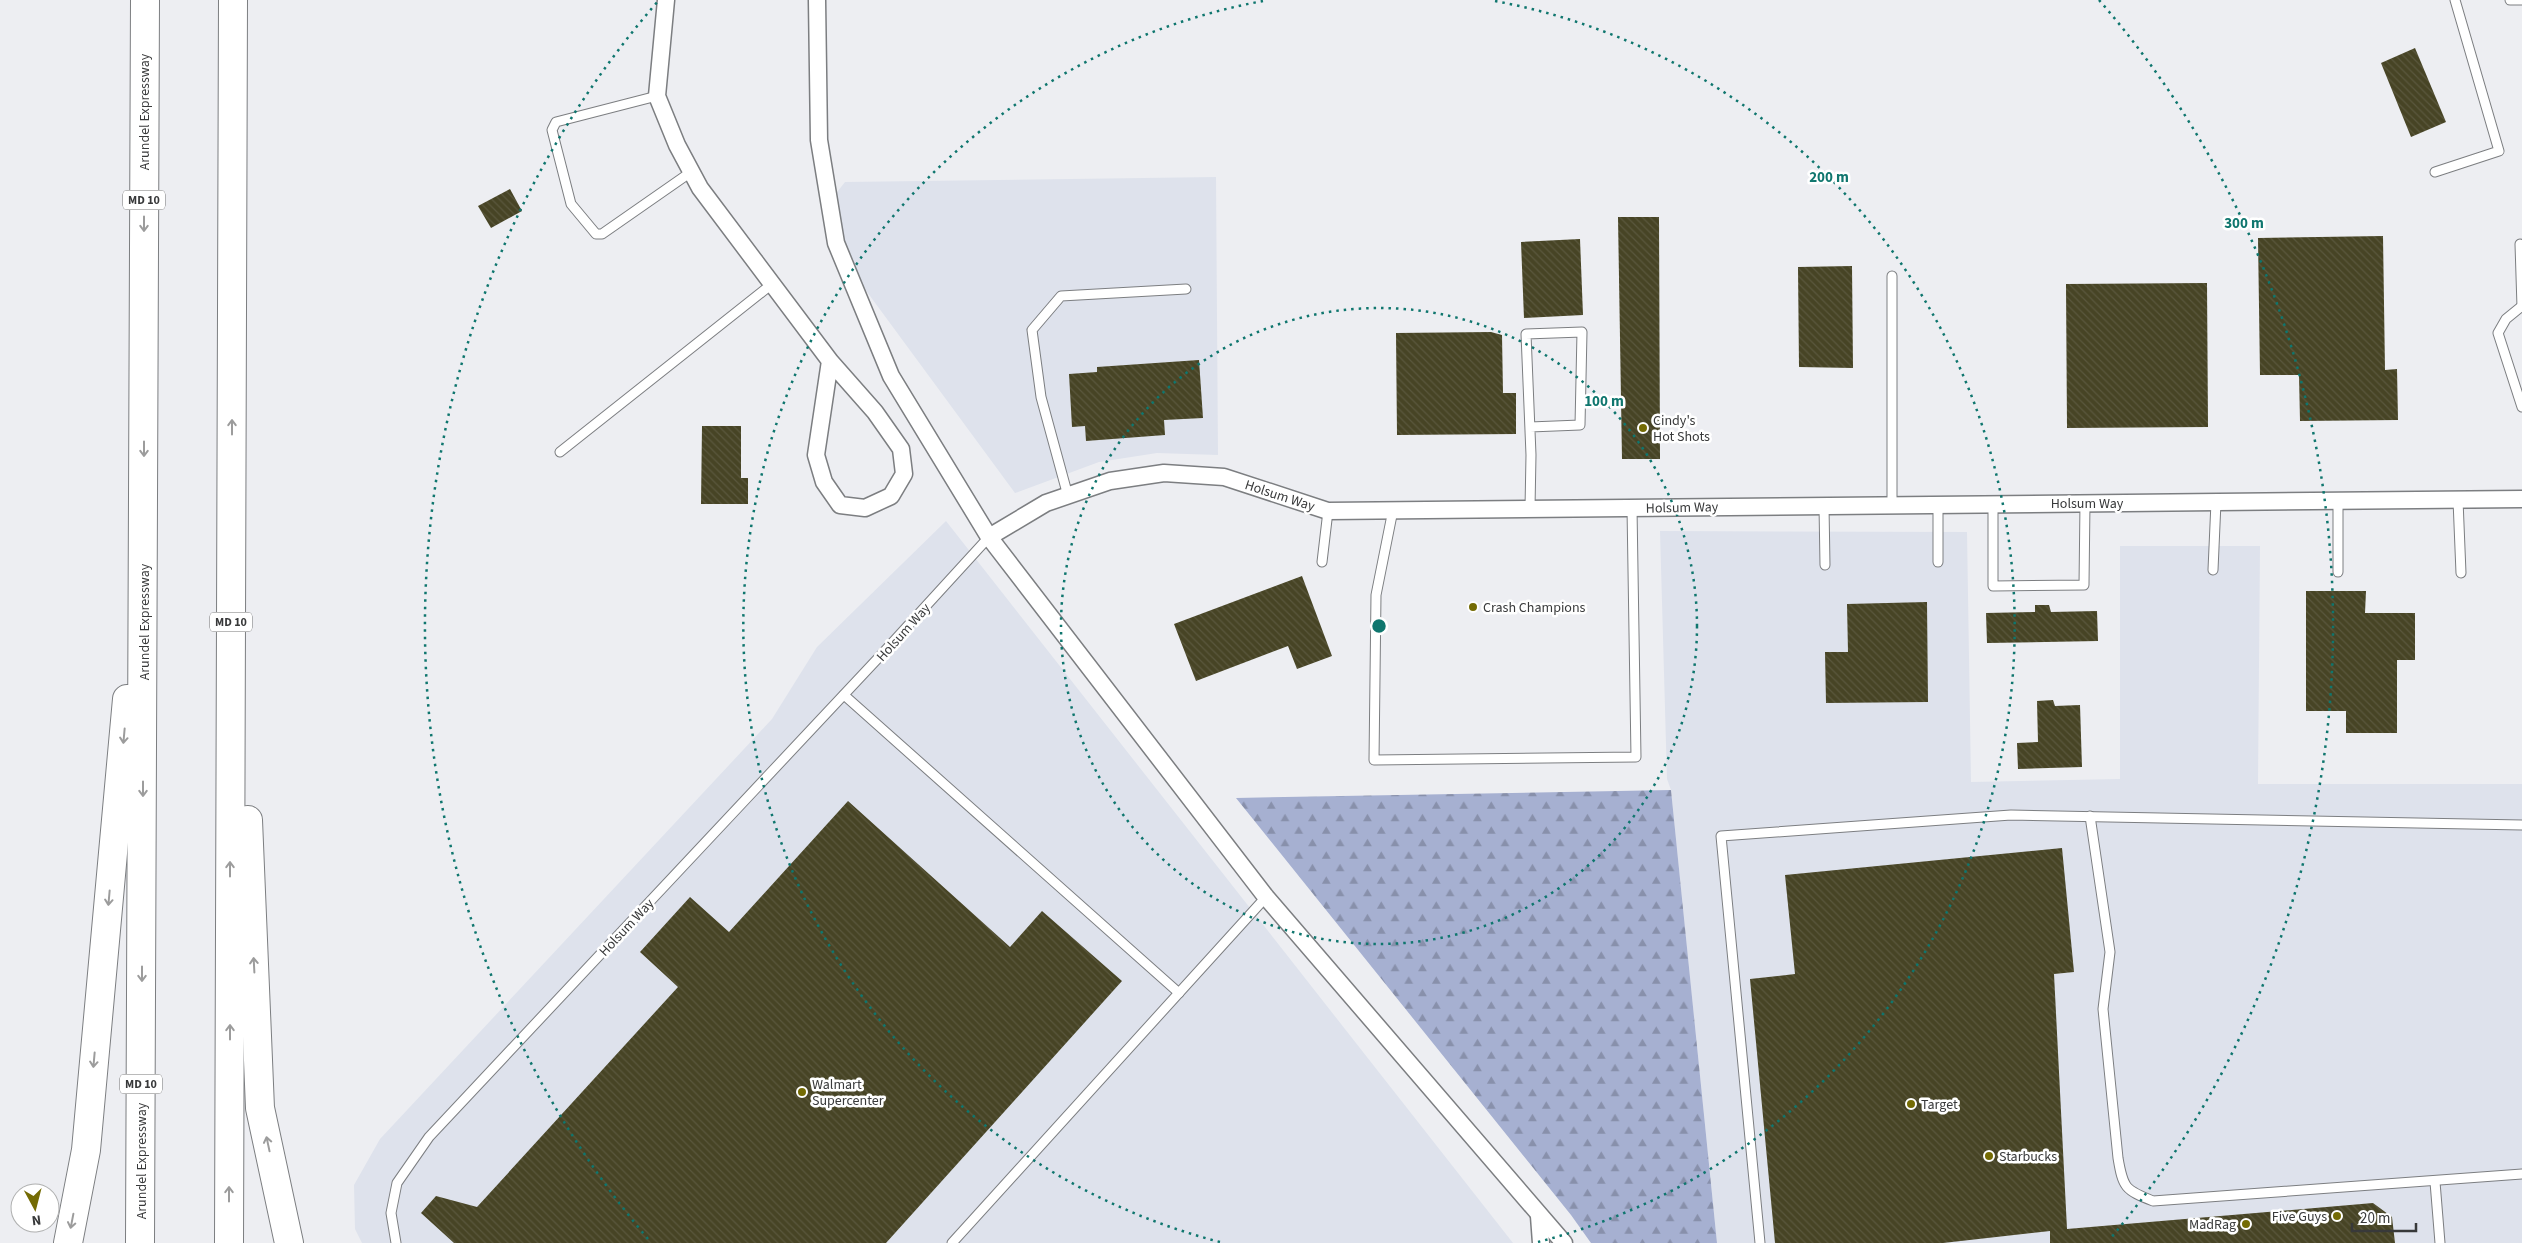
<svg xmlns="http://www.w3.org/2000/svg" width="2522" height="1243" viewBox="0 0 2522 1243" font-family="'Source Sans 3',sans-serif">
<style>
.built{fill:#dee2ec}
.forest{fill:url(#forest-firs)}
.building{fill:url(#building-back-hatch)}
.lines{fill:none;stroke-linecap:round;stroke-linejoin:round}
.service-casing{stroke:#7c7e81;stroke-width:11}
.minor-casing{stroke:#7c7e81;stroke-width:19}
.motorway-casing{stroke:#7c7e81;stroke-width:30}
.service{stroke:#fff;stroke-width:9}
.minor{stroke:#fff;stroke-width:16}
.motorway{stroke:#fff;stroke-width:28}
.oneway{stroke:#9c9c9c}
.ring{fill:none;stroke:#0f766e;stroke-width:2.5;stroke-dasharray:2.5 5}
.poi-dot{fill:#746b04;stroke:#fff;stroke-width:2}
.labels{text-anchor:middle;stroke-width:5;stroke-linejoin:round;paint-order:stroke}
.shield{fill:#fff;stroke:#747475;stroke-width:1}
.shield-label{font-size:12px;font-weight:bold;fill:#38393a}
.street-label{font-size:14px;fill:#38393a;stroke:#fff}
.poi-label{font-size:14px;fill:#38393a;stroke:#fff;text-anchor:start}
.centre{fill:#0f766e;stroke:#fff;stroke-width:2.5}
.ring-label{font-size:15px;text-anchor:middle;font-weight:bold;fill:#0f766e;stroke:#fff;stroke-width:5;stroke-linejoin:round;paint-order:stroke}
</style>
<defs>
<pattern id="forest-firs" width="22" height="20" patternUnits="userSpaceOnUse" patternTransform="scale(1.25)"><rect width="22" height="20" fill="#a6b0d1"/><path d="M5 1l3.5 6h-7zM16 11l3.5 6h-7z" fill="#8890ab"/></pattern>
<pattern id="building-back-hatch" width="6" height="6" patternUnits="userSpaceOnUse" patternTransform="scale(1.25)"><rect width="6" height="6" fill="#474425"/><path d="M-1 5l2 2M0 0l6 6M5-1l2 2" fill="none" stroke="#5a573d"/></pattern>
</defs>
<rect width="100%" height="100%" fill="#edeef2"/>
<!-- built -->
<g class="built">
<path d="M1216,177L1218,455L1157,453L1099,462L1015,493L834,247L826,206L845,182Z"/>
<path d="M946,521L1513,1243H362L355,1229L354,1185L380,1139L772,719L817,647Z"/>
<path d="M1660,531L1967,532L1971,782L2120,779V546H2260L2258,784H2522V1243H1717L1671,790L1667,779Z"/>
</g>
<!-- forest -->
<path class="forest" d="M1671,790L1717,1243H1591L1571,1215L1236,798Z"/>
<!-- building -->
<g class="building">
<path d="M2415,48L2446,122L2411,137L2381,63Z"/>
<path d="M510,189L522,211L491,228L478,206Z"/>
<path d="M1618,217H1659L1660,459H1622Z"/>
<path d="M2383,236L2385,370L2397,369L2398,420L2300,421L2299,375H2260L2258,238Z"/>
<path d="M1580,239L1583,315L1524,318L1521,242Z"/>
<path d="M1852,266L1853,368L1799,367L1798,267Z"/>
<path d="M2207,283L2208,427L2067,428L2066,284Z"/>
<path d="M1491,332L1502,335L1503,393H1516V434L1397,435L1396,333Z"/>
<path d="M1199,360L1203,418L1164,420L1165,435L1086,441L1085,426L1072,427L1069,374L1097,372V367Z"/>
<path d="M702,426H741V478H748V504H701Z"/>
<path d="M1302,576L1332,656L1297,669L1288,646L1196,681L1174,624Z"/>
<path d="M2306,591H2366L2365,613H2415V660H2397V733H2346V711H2306Z"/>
<path d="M1927,602L1928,702L1826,703L1825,652H1848L1847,604Z"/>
<path d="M2035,605H2049L2051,612L2097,611L2098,641L1987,643L1986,613L2035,612Z"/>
<path d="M2053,700L2055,706L2080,705L2082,767L2018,769L2017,743L2038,742L2037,701Z"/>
<path d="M848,801L1010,947L1042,911L1122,981L886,1243H454L421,1213L436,1196L477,1207L678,987L640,952L690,897L729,932Z"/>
<path d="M2062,848L2074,972L2054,974L2067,1229L2373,1203L2392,1217L2395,1243H2050V1231L1943,1243H1775L1750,979L1795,974L1785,875Z"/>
</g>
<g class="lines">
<defs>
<g id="service">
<path d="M2510,0H2522"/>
<path d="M657,96L556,122L552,130L571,204L596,234H602L691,172"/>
<path d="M2435,172L2499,151L2455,0"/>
<path d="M2520,244L2522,307"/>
<path d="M1892,276V506"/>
<path d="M2522,306L2506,319L2498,333L2522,407"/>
<path d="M560,452L772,284"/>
<path d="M1068,496L1041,397L1032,330L1061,296L1186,289"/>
<path d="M2458,500L2461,573"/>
<path d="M1993,504V586L2084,585L2085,503"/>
<path d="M1824,506L1825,565"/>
<path d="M1530,508L1531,455L1526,334L1582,332L1580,425L1530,427"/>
<path d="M1393,510L1376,595L1374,760L1636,757L1632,508"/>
<path d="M1322,562L1328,511"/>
<path d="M1938,562V505"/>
<path d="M2213,570L2216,502"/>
<path d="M2338,572V501"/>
<path d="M844,695L1179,993"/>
<path d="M2090,816L2110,952L2103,1009L2118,1158C2123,1188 2125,1190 2153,1201L2522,1174"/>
<path d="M2435,1182L2440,1243"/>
<path d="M396,1243L391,1213L397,1183L429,1137L882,654L989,537"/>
<path d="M952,1243L1266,897"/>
<path d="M1760,1243L1721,836L2011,815L2522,825"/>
</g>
<g id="minor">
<path d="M666,0L657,96L677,145L700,188L830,361L875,412L901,449L904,474L891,496L865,508L840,505L824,482L816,455L830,361"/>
<path d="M817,0L819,140L836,243L891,376L989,537L1266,897L1564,1243"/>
<path d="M989,537L1046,503L1110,481L1164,473L1224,477L1328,511L2522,499"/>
<path d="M1539,1216L1541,1243"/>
</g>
<g id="motorway">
<path d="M248,820L260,1108L289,1243"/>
<path d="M68,1243L86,1150L127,699"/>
<path d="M140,1243L145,0"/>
<path d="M229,1243L233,0"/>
</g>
</defs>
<!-- service casing -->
<use href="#service" class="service-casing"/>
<!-- minor casing -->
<use href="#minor" class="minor-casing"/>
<!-- motorway casing -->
<use href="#motorway" class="motorway-casing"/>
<!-- service -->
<use href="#service" class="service"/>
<!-- minor -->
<use href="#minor" class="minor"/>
<!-- motorway -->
<use href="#motorway" class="motorway"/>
</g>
<!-- one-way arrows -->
<defs><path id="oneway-shaft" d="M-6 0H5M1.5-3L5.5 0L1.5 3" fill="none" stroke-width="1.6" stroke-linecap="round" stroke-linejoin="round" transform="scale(1.25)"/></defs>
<g class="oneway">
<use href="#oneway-shaft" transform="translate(144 224) rotate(90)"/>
<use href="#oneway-shaft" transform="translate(232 427) rotate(-90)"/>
<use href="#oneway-shaft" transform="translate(144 449) rotate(90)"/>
<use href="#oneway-shaft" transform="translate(124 736) rotate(95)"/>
<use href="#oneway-shaft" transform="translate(143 789) rotate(90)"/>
<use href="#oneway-shaft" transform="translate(230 869) rotate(-90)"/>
<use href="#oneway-shaft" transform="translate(109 898) rotate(95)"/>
<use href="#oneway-shaft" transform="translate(254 965) rotate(-93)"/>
<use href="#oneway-shaft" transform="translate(142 974) rotate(90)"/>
<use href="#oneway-shaft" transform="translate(230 1032) rotate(-90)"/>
<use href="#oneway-shaft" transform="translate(94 1060) rotate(95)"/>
<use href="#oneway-shaft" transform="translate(268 1144) rotate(-102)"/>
<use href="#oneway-shaft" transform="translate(229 1194) rotate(-90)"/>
<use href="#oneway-shaft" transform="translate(72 1221) rotate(101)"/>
</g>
<!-- distance rings -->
<g class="ring">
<circle cx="1379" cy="626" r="318"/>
<path d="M1220 1242A636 636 0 0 1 1263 1M1495 1A636 636 0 0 1 1538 1242"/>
<path d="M648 1239A954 954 0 0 1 659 0M2099 0A954 954 0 0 1 2110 1239"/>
</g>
<!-- markers -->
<g class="poi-dot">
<circle cx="1643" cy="428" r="5"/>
<circle cx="1473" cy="607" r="5"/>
<circle cx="802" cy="1092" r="5"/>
<circle cx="1911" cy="1104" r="5"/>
<circle cx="1989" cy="1156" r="5"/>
<circle cx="2337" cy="1216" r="5"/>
<circle cx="2246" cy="1224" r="5"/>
</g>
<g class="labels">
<!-- shield labels -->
<g class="shield">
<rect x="123" y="190.5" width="42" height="19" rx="4"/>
<rect x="210" y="612.5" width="42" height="19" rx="4"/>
<rect x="120" y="1074.5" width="42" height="19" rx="4"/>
</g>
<g class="shield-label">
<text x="144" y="204">MD 10</text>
<text x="231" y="626">MD 10</text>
<text x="141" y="1088">MD 10</text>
</g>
<!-- street labels -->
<g class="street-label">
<text transform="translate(144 112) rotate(-90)" y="5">Arundel Expressway</text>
<text transform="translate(1280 495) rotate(18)" y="5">Holsum Way</text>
<text x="2087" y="508">Holsum Way</text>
<text transform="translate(1682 507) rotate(-1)" y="5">Holsum Way</text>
<text transform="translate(144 622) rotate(-90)" y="5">Arundel Expressway</text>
<text transform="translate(903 632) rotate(-48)" y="5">Holsum Way</text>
<text transform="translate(626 927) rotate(-47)" y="5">Holsum Way</text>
<text transform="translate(141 1161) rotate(-90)" y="5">Arundel Expressway</text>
</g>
<!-- poi labels -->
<g class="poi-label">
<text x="1653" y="425">Cindy's<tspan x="1653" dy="16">Hot Shots</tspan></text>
<text x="1483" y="612">Crash Champions</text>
<text x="812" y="1089">Walmart<tspan x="812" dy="16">Supercenter</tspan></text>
<text x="1921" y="1109">Target</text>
<text x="1999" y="1161">Starbucks</text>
<text x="2327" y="1221" text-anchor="end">Five Guys</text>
<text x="2236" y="1229" text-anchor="end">MadRag</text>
</g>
</g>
<circle cx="1379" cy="626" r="8" class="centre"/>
<g class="ring-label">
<text x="1829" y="182">200 m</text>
<text x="2244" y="228">300 m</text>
<text x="1604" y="406">100 m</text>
</g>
<!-- north arrow -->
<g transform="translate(35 1208) rotate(173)"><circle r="24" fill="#ffffff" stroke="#afb0b0"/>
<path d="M0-4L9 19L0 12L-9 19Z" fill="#746b04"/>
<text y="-8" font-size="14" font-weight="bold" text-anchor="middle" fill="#38393a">N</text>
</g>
<!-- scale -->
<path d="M2352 1223v8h64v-8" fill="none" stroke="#38393a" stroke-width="2.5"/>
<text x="2360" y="1223" font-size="15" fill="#38393a" stroke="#ffffff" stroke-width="4" paint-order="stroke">20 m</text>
</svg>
